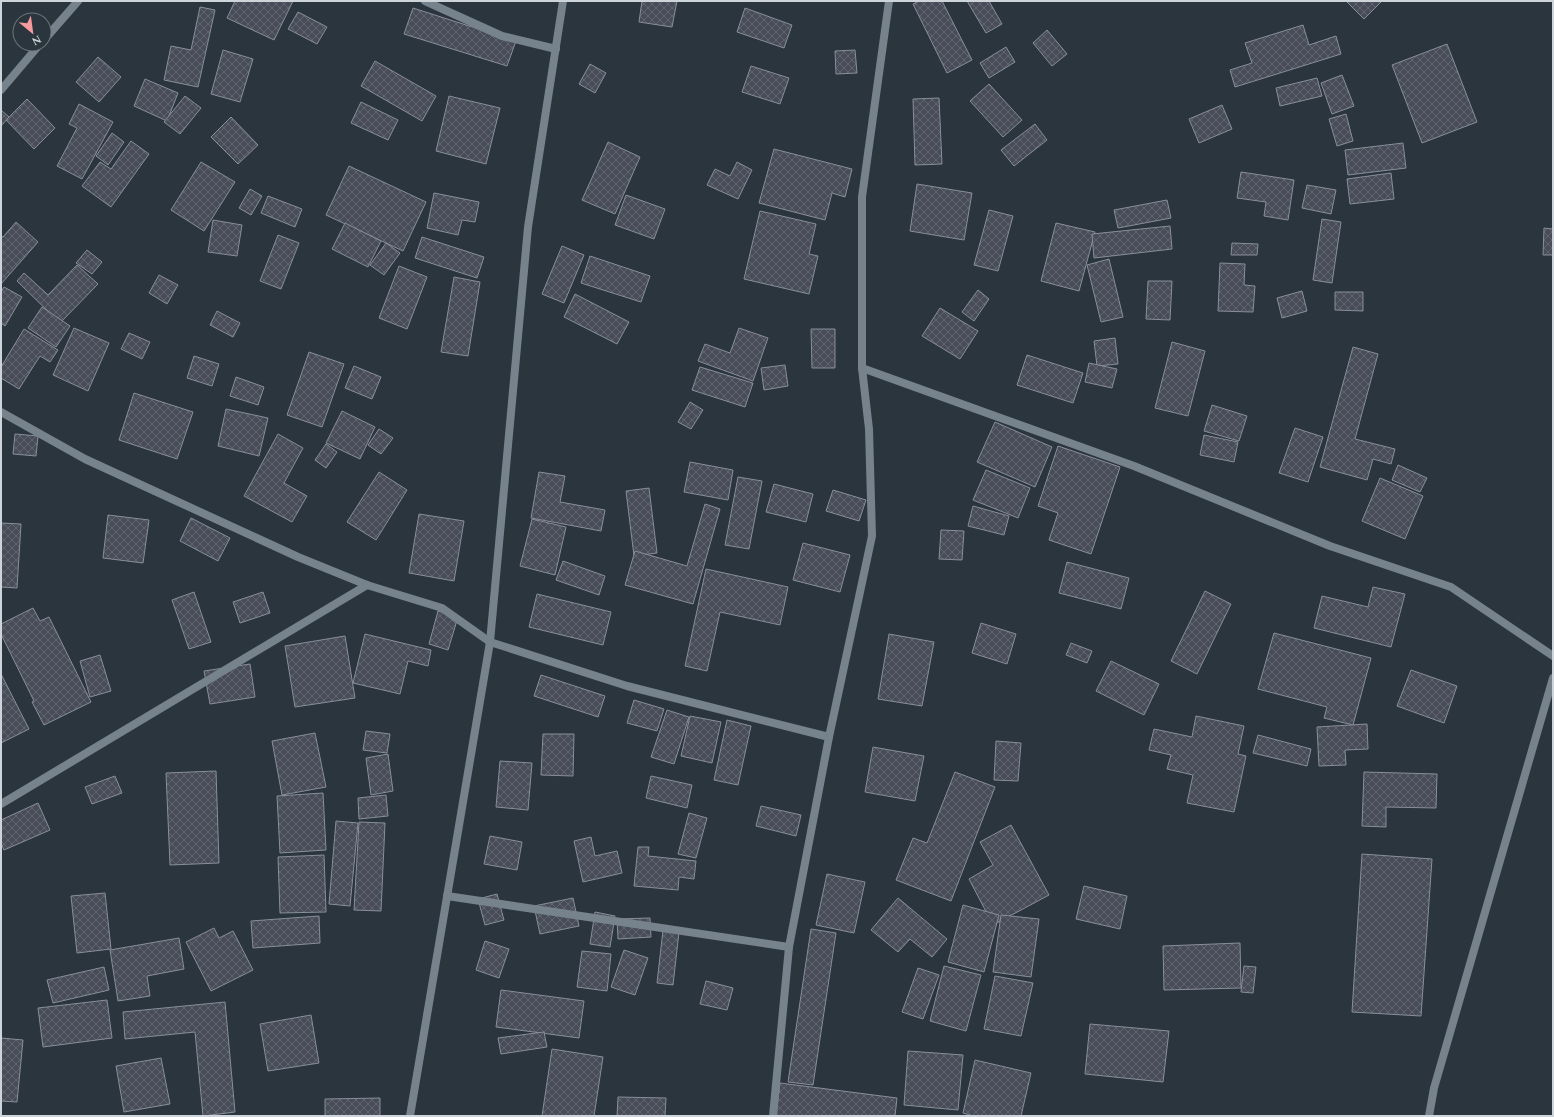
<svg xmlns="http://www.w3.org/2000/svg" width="1554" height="1117" viewBox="0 0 1554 1117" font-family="Spectral,serif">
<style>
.building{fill:url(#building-cross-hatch);stroke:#898e9b}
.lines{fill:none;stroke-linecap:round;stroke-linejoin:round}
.street{stroke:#76828c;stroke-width:8}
</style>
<defs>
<pattern id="building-cross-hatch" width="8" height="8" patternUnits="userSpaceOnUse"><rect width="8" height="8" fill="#474c58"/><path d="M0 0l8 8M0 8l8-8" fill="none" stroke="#60656f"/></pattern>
</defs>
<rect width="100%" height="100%" fill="#2a353d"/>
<!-- building -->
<g class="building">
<path d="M235,1H293L274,40L227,18Z"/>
<path d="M642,1H677L672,27L639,22Z"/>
<path d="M919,1H942L972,60L947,73L913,4Z"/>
<path d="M967,1H989L1002,24L986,33Z"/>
<path d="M1346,1H1382L1364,19Z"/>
<path d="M200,7L215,10L198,87L164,80L171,46L191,50Z"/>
<path d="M413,8L516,41L507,66L404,34Z"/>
<path d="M745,8L792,25L784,48L737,32Z"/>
<path d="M298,12L327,27L317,44L288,29Z"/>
<path d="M1303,25L1309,45L1336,36L1341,54L1235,87L1230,70L1252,63L1245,43Z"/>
<path d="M1047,30L1067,54L1052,66L1033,43Z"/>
<path d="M1447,44L1477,122L1422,143L1392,65Z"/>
<path d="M1006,47L1015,62L989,78L980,63Z"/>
<path d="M223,50L253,59L240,102L211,94Z"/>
<path d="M855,50L857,73L836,74L835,51Z"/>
<path d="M98,57L121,77L99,102L76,82Z"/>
<path d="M375,61L436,96L422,121L361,86Z"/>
<path d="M590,64L606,73L595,93L579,84Z"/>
<path d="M751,66L789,78L780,104L742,92Z"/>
<path d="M1342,75L1354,106L1332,114L1321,83Z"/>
<path d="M1317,78L1322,96L1280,106L1276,88Z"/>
<path d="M145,79L178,93L167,121L134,106Z"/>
<path d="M989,84L1022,120L1003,137L970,101Z"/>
<path d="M185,96L201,108L180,134L164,122Z"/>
<path d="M449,96L500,108L486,164L436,151Z"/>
<path d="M939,98L942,164L915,165L913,99Z"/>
<path d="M27,99L55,128L34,149L6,120Z"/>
<path d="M361,102L398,120L388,140L351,123Z"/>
<path d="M79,104L113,122L82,179L57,166L77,128L69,124Z"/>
<path d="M1222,105L1232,129L1199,143L1189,119Z"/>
<path d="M1,110L9,117L1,126Z"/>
<path d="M1346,114L1353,141L1337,146L1329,119Z"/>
<path d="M231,117L258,145L238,164L211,137Z"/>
<path d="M1035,124L1047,140L1014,166L1001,150Z"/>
<path d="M112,133L124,142L108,165L96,156Z"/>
<path d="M131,141L149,154L111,207L82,186L100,162L111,169Z"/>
<path d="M608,142L640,157L615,214L582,200Z"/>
<path d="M1403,143L1406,168L1348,175L1345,150Z"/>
<path d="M774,149L852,169L845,197L832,193L825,220L759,203Z"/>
<path d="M201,162L235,182L204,231L171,210Z"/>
<path d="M737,162L752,170L738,199L707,185L715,169L730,176Z"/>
<path d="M349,166L426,202L403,251L326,215Z"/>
<path d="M1241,172L1294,180L1288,220L1264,216L1266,202L1237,198Z"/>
<path d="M1391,173L1394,199L1350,204L1347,179Z"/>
<path d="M917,184L972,193L964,240L910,231Z"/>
<path d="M1307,185L1336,190L1331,214L1302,208Z"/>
<path d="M250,189L262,196L251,215L239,208Z"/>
<path d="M434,193L479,202L475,222L462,220L458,235L427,228Z"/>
<path d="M626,195L665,209L654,239L615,225Z"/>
<path d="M268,196L302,209L295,227L261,213Z"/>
<path d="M1167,200L1171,218L1118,228L1114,210Z"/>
<path d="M989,210L1013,216L998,271L974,265Z"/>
<path d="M760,211L816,224L809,254L818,256L809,294L744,279Z"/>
<path d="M1322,219L1341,222L1332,283L1313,280Z"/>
<path d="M213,220L242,225L237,256L208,252Z"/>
<path d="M16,222L38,242L1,284V236L3,237Z"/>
<path d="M345,223L381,241L368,267L332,249Z"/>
<path d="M1056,223L1095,232L1079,291L1041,281Z"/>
<path d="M1170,226L1172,249L1094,258L1092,234Z"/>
<path d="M1544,228L1553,229V255H1543Z"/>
<path d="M278,235L299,243L281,289L260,281Z"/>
<path d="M422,237L484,257L477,278L415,258Z"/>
<path d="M386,243L400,253L384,275L370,265Z"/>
<path d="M1232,243L1258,244L1257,255H1231Z"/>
<path d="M562,246L584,255L564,303L542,294Z"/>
<path d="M87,250L102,262L92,274L76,263Z"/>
<path d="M590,256L650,276L641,302L581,283Z"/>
<path d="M1109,259L1123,317L1101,322L1087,265Z"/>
<path d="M1220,263L1245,264L1244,285L1255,286L1253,312L1218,311Z"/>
<path d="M77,265L98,284L60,323L17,281L24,273L48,295Z"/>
<path d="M399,266L427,277L407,329L379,318Z"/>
<path d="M159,275L178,285L167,304L149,293Z"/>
<path d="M454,277L480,282L468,356L441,352Z"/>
<path d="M1148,281H1172L1170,320L1146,319Z"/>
<path d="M4,287L22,297L5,326L1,323V292Z"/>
<path d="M978,290L989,299L974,321L962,312Z"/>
<path d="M1302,291L1307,311L1282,318L1277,298Z"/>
<path d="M1335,292H1363V311L1335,310Z"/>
<path d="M575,294L629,322L617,344L564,317Z"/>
<path d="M42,307L70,326L56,347L28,328Z"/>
<path d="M940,308L978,331L960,359L922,336Z"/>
<path d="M217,311L240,323L233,337L210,325Z"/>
<path d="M74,328L109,343L88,391L53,375Z"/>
<path d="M739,328L768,338L753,381L698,361L705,344L730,353Z"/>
<path d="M24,329L58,350L50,362L40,356L19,389L1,378V367Z"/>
<path d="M811,329H835V368H812Z"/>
<path d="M129,333L150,342L142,359L121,349Z"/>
<path d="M1115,338L1118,364L1097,366L1094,341Z"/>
<path d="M1172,342L1205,351L1188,416L1155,408Z"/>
<path d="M1353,347L1378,354L1355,439L1395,449L1391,464L1373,459L1367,480L1320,467Z"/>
<path d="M309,352L344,364L322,427L287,415Z"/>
<path d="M1027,355L1083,373L1073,403L1017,385Z"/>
<path d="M194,356L219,364L212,386L187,378Z"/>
<path d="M1089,363L1117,369L1112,388L1085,382Z"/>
<path d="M785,365L788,386L764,390L761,368Z"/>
<path d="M354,366L381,377L372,399L345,388Z"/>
<path d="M700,367L753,383L745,407L692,390Z"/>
<path d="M236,377L264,387L258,405L230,396Z"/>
<path d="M134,393L193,412L177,459L119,440Z"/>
<path d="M690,402L703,410L691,429L678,422Z"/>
<path d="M1212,405L1247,416L1239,441L1204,431Z"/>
<path d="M226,409L268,418L259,456L218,446Z"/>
<path d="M342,411L375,427L360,459L326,443Z"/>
<path d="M995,422L1052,447L1035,487L977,462Z"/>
<path d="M1295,428L1323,437L1308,482L1279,473Z"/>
<path d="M379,429L393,438L381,454L368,445Z"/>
<path d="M15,434L38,436L36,456L13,454Z"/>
<path d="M278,434L303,448L284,483L307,496L292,522L244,496Z"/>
<path d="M1204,435L1238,442L1234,462L1200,455Z"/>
<path d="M326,444L337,452L326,468L315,460Z"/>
<path d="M1058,446L1120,467L1091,554L1049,540L1058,513L1038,506Z"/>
<path d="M690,462L733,470L728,500L684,492Z"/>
<path d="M1398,465L1427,478L1420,492L1392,480Z"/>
<path d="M986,470L1030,488L1018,518L973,500Z"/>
<path d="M379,472L407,490L376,540L347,522Z"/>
<path d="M539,472L565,476L560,502L605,510L601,531L531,518Z"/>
<path d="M738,477L762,481L749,549L725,545Z"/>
<path d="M1380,478L1423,496L1405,539L1362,521Z"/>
<path d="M774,484L813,494L806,522L766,512Z"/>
<path d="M649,488L657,553L634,556L626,491Z"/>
<path d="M833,490L866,500L859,521L826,511Z"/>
<path d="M705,504L720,509L693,604L625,585L635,551L687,566Z"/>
<path d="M973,506L1009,516L1004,535L968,526Z"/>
<path d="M419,514L464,521L454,581L409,573Z"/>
<path d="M108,515L149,520L143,563L103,558Z"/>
<path d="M191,518L230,538L218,561L180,541Z"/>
<path d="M532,519L566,527L555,575L520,566Z"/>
<path d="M1,523L21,524L17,588L1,587Z"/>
<path d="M941,530L964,531L962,560L939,559Z"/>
<path d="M803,543L850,555L840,592L793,580Z"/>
<path d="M563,561L605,576L599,595L556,580Z"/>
<path d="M1067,562L1129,578L1121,609L1059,593Z"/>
<path d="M706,569L788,587L780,625L720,612L707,671L685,666Z"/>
<path d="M1373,587L1405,594L1391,647L1314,628L1322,596L1368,607Z"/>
<path d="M1205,591L1231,604L1197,674L1171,661Z"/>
<path d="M194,592L211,642L189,649L172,600Z"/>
<path d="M263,592L270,613L240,623L233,602Z"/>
<path d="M537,594L611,612L603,645L529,627Z"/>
<path d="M33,608L40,621L49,617L91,702L44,725L32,702L34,701L1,634V624Z"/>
<path d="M438,611L458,617L448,650L429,644Z"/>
<path d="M981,623L1016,634L1007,664L972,653Z"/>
<path d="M1274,633L1371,658L1353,725L1324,718L1327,707L1258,689Z"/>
<path d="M365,634L431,650L428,666L408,661L400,694L353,683Z"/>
<path d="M889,634L934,642L922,706L878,699Z"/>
<path d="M345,636L355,698L295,707L285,646Z"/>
<path d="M1071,643L1092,651L1087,663L1066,655Z"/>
<path d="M100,655L111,691L90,697L80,661Z"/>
<path d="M1111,661L1159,684L1144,715L1096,691Z"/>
<path d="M250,664L255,697L210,704L204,671Z"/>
<path d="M1411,670L1457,686L1444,723L1397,706Z"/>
<path d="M1,674L29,729L1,743Z"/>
<path d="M541,675L605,696L598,717L534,696Z"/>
<path d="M634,700L664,709L657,731L627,723Z"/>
<path d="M667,710L689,717L674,764L651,757Z"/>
<path d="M690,716L721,722L712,763L681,756Z"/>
<path d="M1196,716L1244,726L1238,754L1246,756L1234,812L1187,803L1193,775L1167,769L1171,755L1149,750L1154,729L1192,737Z"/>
<path d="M727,720L751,726L738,785L714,780Z"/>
<path d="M1367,724L1368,749L1345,750L1346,765L1319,766L1317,727Z"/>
<path d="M366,731L390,734L387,753L363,750Z"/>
<path d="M315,733L326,787L282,795L272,741Z"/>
<path d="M543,734H574L573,776L541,775Z"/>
<path d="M1258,735L1311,749L1307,766L1253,753Z"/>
<path d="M996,741L1021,743L1018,781L994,780Z"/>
<path d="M873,747L924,756L915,801L865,792Z"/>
<path d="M388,754L393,791L371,795L366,758Z"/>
<path d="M500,761L532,763L528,810L496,807Z"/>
<path d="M216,771L219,863L170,865L166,773Z"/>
<path d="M955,772L995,787L951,901L896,880L913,838L927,843Z"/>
<path d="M1364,772L1437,774L1436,808L1386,807V827L1362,826Z"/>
<path d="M115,776L122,793L92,804L85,787Z"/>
<path d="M651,776L692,785L687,808L646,798Z"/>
<path d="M323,793L326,850L280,853L277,796Z"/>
<path d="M386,795L388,816L359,819L358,798Z"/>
<path d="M38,803L50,830L4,850L1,843V820Z"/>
<path d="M761,806L801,815L796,836L756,826Z"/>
<path d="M689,813L707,818L696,858L678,854Z"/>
<path d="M336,821L358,823L350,906L329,904Z"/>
<path d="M359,822L385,823L381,911L354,910Z"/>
<path d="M1011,825L1049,895L993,925L969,879L993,865L980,842Z"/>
<path d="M490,836L522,842L517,870L484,864Z"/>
<path d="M591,837L595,856L617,851L622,873L583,882L574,841Z"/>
<path d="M638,847H649L648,856L696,861L694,879L679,877L678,890L634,886Z"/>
<path d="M1362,854L1432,859L1421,1016L1352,1012Z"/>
<path d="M324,855L326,912L280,913L278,857Z"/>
<path d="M827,874L865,882L854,933L816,925Z"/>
<path d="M1084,886L1127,896L1120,929L1076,919Z"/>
<path d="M105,893L111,949L77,953L71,896Z"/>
<path d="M497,894L504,920L485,925L478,899Z"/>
<path d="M573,898L579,926L540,934L534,906Z"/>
<path d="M898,898L947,939L932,957L910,939L898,952L871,930Z"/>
<path d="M963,905L999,915L984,972L948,962Z"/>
<path d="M595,912L615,916L610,947L590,944Z"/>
<path d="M1001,915L1039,919L1031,977L993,972Z"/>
<path d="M319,916L320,943L253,948L251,921Z"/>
<path d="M650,918L651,937L618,939L617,919Z"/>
<path d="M214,928L219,938L233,931L253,970L211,991L186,942Z"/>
<path d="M811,929L836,933L813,1085L788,1082Z"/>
<path d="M663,930L679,932L673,985L657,983Z"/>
<path d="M179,938L184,969L147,976L150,996L118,1001L110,950Z"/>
<path d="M485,941L509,949L499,978L476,970Z"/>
<path d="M1240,943L1241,988L1164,990L1163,946Z"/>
<path d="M624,950L648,958L635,995L611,987Z"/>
<path d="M582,951L611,954L607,991L577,987Z"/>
<path d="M944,966L981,975L966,1031L930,1021Z"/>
<path d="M1244,966L1256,967L1253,993L1241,992Z"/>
<path d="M104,967L109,990L53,1003L47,980Z"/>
<path d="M918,968L939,975L923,1019L902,1012Z"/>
<path d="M995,976L1033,983L1021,1036L984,1029Z"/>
<path d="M706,981L733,988L727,1010L700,1004Z"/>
<path d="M501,990L584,1001L579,1038L496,1027Z"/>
<path d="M107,1000L112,1038L43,1047L38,1008Z"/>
<path d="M225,1002L235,1112L203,1116L195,1032L125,1039L123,1012Z"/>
<path d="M311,1015L319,1063L268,1071L260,1024Z"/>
<path d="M1090,1024L1169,1031L1163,1082L1085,1074Z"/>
<path d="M544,1032L547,1047L501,1054L498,1038Z"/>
<path d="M1,1038L23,1040L17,1102L1,1101Z"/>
<path d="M552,1049L603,1057L594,1116H542Z"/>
<path d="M908,1051L963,1055L958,1110L904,1105Z"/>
<path d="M161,1058L170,1104L124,1112L116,1066Z"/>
<path d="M975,1060L1031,1073L1021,1116H973L963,1113Z"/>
<path d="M780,1083L897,1098L895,1116H776Z"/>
<path d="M618,1097L666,1098L665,1116H617Z"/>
<path d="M380,1098V1116H325V1099Z"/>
</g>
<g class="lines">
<!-- street -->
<g class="street">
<path d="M425,1L502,36L556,49"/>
<path d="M44,40L78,1"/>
<path d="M1,90L40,44"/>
<path d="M862,368L1134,466L1330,546L1451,587L1553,656"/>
<path d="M1,412L85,459L298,557L367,585L442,608L490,642L627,686L829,737"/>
<path d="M1,804L367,585"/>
<path d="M447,896L789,947"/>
<path d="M410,1116L490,642L528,227L563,1"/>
<path d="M773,1116L789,947L829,737L872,536L869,429L862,368V197L889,1"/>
<path d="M1429,1116L1434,1088L1553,678"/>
</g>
</g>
<!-- border -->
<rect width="1554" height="1117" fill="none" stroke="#ced5da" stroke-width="4"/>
<!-- north arrow -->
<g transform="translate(32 32) rotate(151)"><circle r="19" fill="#2a353d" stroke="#6c757c"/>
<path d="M0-3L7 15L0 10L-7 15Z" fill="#f59b9e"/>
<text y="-6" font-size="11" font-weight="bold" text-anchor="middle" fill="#ced5da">N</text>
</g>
</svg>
